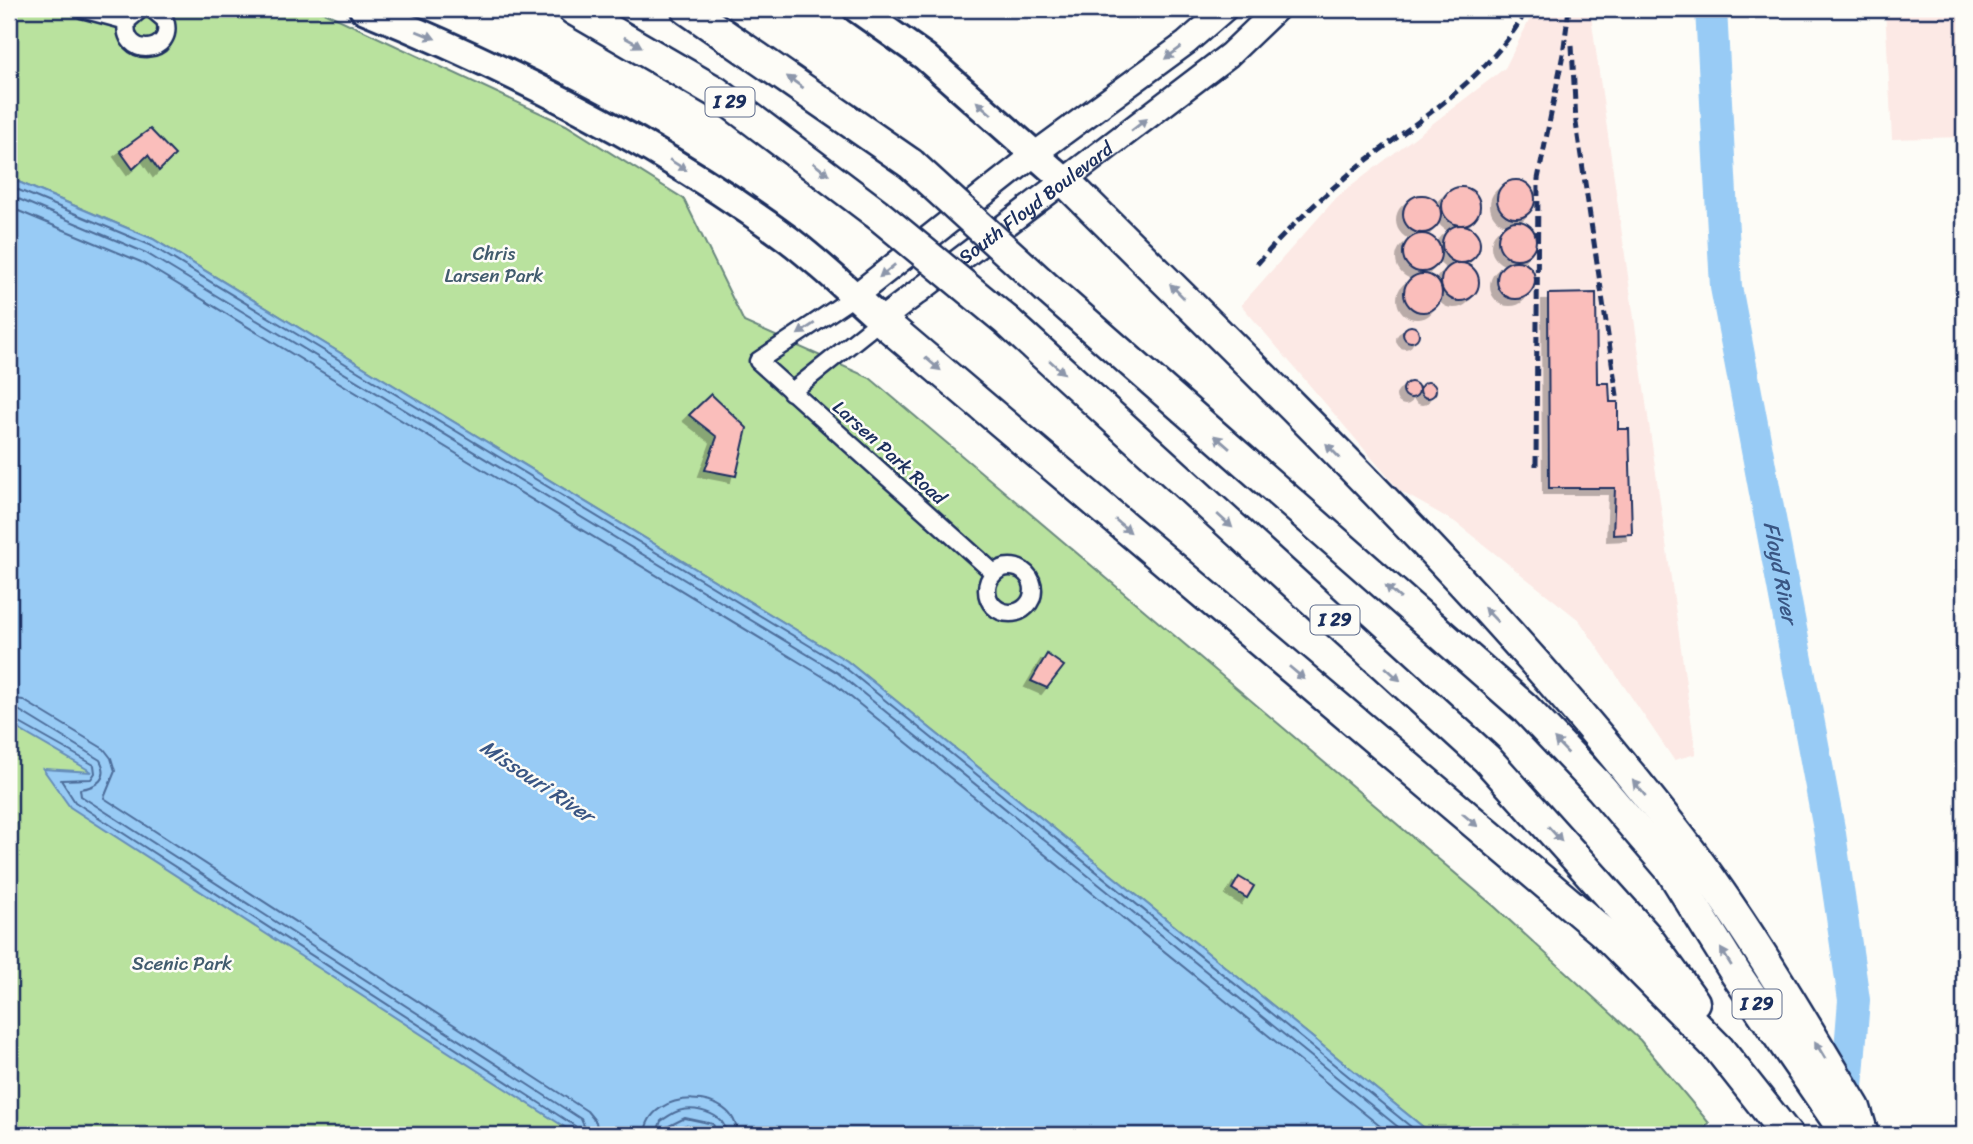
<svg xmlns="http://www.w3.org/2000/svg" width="1973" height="1144" viewBox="0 0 1973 1144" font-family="Sriracha,sans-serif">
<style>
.built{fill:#fce9e5}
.green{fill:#b9e29e;stroke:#6a887e;stroke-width:2}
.water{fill:#98cbf5;stroke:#668db9;stroke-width:2}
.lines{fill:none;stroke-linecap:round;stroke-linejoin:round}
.shore{stroke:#4d6d9a;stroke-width:2}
.river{stroke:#98cbf5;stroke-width:32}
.building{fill:#fabebb;stroke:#1b2f5e;stroke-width:2;filter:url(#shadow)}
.street-casing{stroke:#1b2f5e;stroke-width:21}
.secondary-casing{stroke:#1b2f5e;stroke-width:28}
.primary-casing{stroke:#1b2f5e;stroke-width:32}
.highway-casing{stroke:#1b2f5e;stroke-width:35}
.street{stroke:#fdfcf7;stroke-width:16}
.secondary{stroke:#fdfcf7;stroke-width:23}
.primary{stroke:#fdfcf7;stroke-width:26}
.highway{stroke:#fdfcf7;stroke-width:30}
.rail{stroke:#1b2f5e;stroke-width:5;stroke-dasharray:10 5;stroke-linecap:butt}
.highway-bridge-casing{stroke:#1b2f5e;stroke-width:35;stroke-linecap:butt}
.highway-bridge{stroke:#fdfcf7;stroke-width:30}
.oneway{fill:#8c96aa}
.labels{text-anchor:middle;stroke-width:5;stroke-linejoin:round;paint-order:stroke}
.shield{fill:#fdfcf7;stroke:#5f6c8c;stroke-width:2}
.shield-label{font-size:18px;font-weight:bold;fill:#1b2f5e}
.street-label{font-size:19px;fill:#1b2f5e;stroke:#fdfcf7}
.park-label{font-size:19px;fill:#425c6e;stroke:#fdfcf7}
.water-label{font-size:21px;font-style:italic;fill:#3a5684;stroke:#fdfcf7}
</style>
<defs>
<filter id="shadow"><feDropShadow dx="-6" dy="6" stdDeviation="0" flood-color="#0004"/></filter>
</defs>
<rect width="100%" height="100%" fill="#fdfcf7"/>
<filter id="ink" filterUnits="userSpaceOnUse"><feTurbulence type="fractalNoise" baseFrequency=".0143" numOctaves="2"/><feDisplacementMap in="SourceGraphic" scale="14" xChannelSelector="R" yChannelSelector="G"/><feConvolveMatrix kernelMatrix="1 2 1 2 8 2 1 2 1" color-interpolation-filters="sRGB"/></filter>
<g filter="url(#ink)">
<!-- built -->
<g class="built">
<path d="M1535,9H1590L1696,754L1674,760L1579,620L1455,522L1400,491L1241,305L1337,197L1505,68Z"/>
<path d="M1885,9H1964V137L1892,139Z"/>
</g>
<!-- green -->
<g class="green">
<path d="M9,9H317L566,125L684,199L744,322L870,378L1495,907L1640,1040L1709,1123L1700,1135H1433L847,661L153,239L9,178Z"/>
<path d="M9,638L750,1135H9Z"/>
</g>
<!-- water -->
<path class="water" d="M9,178L153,239L847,661L1433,1135H710L711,1131L685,1125L666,1135H577L70,807L43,769L92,772L13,726L9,720Z"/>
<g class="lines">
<!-- shore -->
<g class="shore">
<path d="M9,186L150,245L843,666L1421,1135"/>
<path d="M9,195L146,253L838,673L1408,1135"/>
<path d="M9,207L141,262L832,682L1391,1135"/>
<path d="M9,698L23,700L104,749L111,758L115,771L104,798L587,1111L596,1122L598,1135"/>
<path d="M9,708L20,711L100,760C110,778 97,787 80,789L81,796L581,1119L588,1135"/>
<path d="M9,717L94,765L95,773L91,779L61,780L75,802L575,1126L579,1135"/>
<path d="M645,1135C647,1087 738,1088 737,1135"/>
<path d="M656,1135L661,1121C667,1117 675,1111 682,1110C699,1107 727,1115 726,1135"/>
<path d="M665,1135L667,1127L685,1118L713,1124L717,1135"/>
</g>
<!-- river -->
<path class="river" id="s1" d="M1711,9L1726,287L1830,834L1854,1000L1845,1112"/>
</g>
<!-- building -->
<g class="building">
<path d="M150,129L175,155L159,171L148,155L133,169L120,151Z"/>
<circle cx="1516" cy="199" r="19"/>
<circle cx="1461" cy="206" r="19"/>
<circle cx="1422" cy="214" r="19"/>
<circle cx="1517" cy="240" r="19"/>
<circle cx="1461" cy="244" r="19"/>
<circle cx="1422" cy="253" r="19"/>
<circle cx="1516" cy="280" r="19"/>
<circle cx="1460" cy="282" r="19"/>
<circle cx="1423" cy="293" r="19"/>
<path d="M1596,293L1597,383H1609L1610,402H1618V429H1629L1632,534L1613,535L1615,488H1549L1548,294Z"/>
<circle cx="1411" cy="334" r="8"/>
<circle cx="1411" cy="390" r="8"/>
<circle cx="1428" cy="390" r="8"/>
<path d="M711,394L747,428L736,476L705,470L717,437L689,415Z"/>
<path d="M1047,654L1064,666L1047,688L1031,681Z"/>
<path d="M1239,877L1254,886L1247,898L1232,889Z"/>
</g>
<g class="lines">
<defs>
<g id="street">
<path d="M82,9L127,21"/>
<path d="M141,9L127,21C120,59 176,55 165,20L152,9"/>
<path d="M855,296L758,361L994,573"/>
<path d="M791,392L881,320"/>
<circle cx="1010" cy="590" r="23"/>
</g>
<g id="secondary">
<path d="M855,296L1036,153L1186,43L1225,9"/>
<path id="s2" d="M881,320L1229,55L1277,9"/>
</g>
<g id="primary">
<path d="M363,9C513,70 658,143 788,239C821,264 851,293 881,320"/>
<path d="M857,9L925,57L1065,181"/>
</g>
<g id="highway">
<path d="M573,9L716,92L876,213"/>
<path d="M687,9L911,164"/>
<path d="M1065,181C1278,393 1499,602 1682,840C1747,925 1800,1017 1855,1108L1863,1135"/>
<path d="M1049,290L1525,708L1601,788L1671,870L1736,974L1847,1135"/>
<path d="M881,320L1603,932L1719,1049L1787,1135"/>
<path d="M1007,321L1487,759L1646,936L1694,1002"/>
</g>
</defs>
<!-- street casing -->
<use href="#street" class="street-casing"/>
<!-- secondary casing -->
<use href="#secondary" class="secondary-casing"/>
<!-- primary casing -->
<use href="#primary" class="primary-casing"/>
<!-- highway casing -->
<use href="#highway" class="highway-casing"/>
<!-- street -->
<use href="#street" class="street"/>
<!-- secondary -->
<use href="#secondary" class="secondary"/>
<!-- primary -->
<use href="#primary" class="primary"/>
<!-- highway -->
<use href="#highway" class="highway"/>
<!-- rail -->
<g class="rail">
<path d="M1572,45L1576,123L1618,402"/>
<path d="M1257,264C1286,231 1318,200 1353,171C1415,121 1488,81 1527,9"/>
<path d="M1536,466L1538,179L1563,54L1569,9"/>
</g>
<defs>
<g id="highway-bridge">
<path d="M911,164L1049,290"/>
<path d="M876,213L1007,321"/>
</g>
</defs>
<!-- highway-bridge casing -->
<use href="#highway-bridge" class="highway-bridge-casing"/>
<!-- highway-bridge -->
<use href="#highway-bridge" class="highway-bridge"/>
</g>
<!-- one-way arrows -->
<defs><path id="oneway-solid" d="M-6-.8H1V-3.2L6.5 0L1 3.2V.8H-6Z" transform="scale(1.75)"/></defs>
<g class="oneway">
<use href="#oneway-solid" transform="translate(426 35) rotate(22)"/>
<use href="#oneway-solid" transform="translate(633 42) rotate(29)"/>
<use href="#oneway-solid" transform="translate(1173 53) rotate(144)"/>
<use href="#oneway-solid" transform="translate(795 82) rotate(-145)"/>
<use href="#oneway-solid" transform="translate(984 108) rotate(-139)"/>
<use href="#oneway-solid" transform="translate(1139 125) rotate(-38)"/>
<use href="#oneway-solid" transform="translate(678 165) rotate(32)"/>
<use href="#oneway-solid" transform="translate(821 169) rotate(38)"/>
<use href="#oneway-solid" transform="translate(887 271) rotate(141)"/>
<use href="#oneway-solid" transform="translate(1177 291) rotate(-135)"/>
<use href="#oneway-solid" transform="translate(806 329) rotate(146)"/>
<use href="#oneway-solid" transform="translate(933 364) rotate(40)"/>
<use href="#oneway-solid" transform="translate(1057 367) rotate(42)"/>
<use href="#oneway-solid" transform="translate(1222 442) rotate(-139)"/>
<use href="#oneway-solid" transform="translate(1333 451) rotate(-134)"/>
<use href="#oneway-solid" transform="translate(1225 521) rotate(42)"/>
<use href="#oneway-solid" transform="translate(1123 526) rotate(40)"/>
<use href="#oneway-solid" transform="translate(1393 592) rotate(-139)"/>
<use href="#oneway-solid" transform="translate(1491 615) rotate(-134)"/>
<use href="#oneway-solid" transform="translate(1297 673) rotate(40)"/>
<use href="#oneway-solid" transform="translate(1393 674) rotate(42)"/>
<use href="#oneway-solid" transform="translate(1561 746) rotate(-134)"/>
<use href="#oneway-solid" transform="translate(1639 788) rotate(-129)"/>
<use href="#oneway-solid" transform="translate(1470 820) rotate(40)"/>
<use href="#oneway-solid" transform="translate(1555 834) rotate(48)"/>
<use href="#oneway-solid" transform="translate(1726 957) rotate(-122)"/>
<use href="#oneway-solid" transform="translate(1820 1050) rotate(-121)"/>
</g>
</g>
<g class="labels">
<!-- shield labels -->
<g class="shield">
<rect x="705.5" y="87.5" width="49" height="29" rx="5"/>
<rect x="1310.5" y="605.5" width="49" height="29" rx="5"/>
<rect x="1732.5" y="989.5" width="49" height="29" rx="5"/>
</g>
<g class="shield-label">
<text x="730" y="108">I 29</text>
<text x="1335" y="626">I 29</text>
<text x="1757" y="1010">I 29</text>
</g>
<!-- street labels -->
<g class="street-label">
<text dy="7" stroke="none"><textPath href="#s2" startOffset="194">South Floyd Boulevard</textPath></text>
<text transform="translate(890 452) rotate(42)" y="7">Larsen Park Road</text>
</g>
<!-- park labels -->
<g class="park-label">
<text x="494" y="260">Chris<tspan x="494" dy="22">Larsen Park</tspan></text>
<text x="182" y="970">Scenic Park</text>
</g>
<!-- water labels -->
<g class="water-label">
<text dy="7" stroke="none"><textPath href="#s1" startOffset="569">Floyd River</textPath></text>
<text transform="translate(537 781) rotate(34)" y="7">Missouri River</text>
</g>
</g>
<!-- margin -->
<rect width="1973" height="1144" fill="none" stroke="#fdfcf7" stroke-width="35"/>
<rect x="18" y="18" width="1938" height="1109" fill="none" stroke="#1b2f5e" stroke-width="2.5" filter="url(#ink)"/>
</svg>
